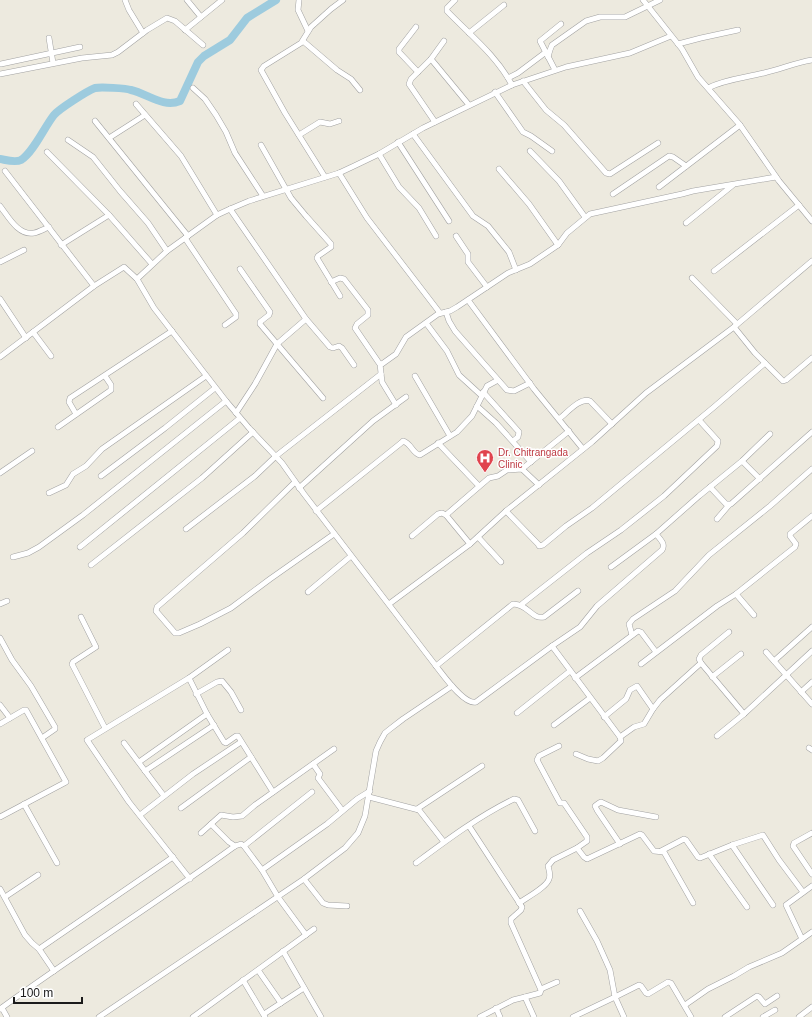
<svg xmlns="http://www.w3.org/2000/svg" width="812" height="1017" viewBox="0 0 812 1017" font-family="Arial,sans-serif">
<style>
.lines{fill:none;stroke-linecap:round;stroke-linejoin:round}
.river{stroke:#9dcbde;stroke-width:8}
.minor-casing{stroke:#a2a2a2;stroke-width:6}
.minor{stroke:#fff;stroke-width:5}
.labels{text-anchor:middle;stroke-width:3;stroke-linejoin:round;paint-order:stroke}
.health-label{font-size:10px;fill:#be3a42;stroke:#fff;text-anchor:start}
</style>
<rect width="100%" height="100%" fill="#edeadf"/>
<g class="lines">
<!-- river -->
<path class="river" d="M0,159C6,160 15,163 21,160C33,153 45,126 54,115C59,109 87,91 95,88C100,87 126,88 131,90C148,94 163,108 180,101L198,62L204,56L230,40L247,18L276,0"/>
<defs>
<g id="minor">
<path d="M125,0L129,10L143,33"/>
<path d="M187,0L201,17"/>
<path d="M299,0L298,10L308,31"/>
<path d="M455,0L447,8V11C470,35 496,55 512,85"/>
<path d="M643,0L682,49L698,77L740,125L779,181L812,221"/>
<path d="M416,27L399,49V52L418,72"/>
<path d="M185,30L222,0"/>
<path d="M469,33L504,5"/>
<path d="M49,38L53,63"/>
<path d="M303,41L337,70L351,79L360,90"/>
<path d="M678,44L701,38L738,30"/>
<path d="M548,57L550,50L552,45L586,21L600,17H625L660,0"/>
<path d="M431,59L469,105"/>
<path d="M1,64L80,47"/>
<path d="M555,70L540,41L561,24"/>
<path d="M0,74L82,58L112,55L118,52L147,30L167,18L175,21L203,45"/>
<path d="M508,78L518,73L546,52"/>
<path d="M523,81L546,110L564,125L606,173L610,174L658,143"/>
<path d="M193,88L205,99L216,115L226,132L235,153L263,196"/>
<path d="M708,88C726,79 745,78 764,73C781,69 795,63 812,60"/>
<path d="M495,92L523,132L531,136L552,151"/>
<path d="M136,104L181,156L217,215"/>
<path d="M95,121L188,236"/>
<path d="M435,122L409,84L411,79L431,59L444,41"/>
<path d="M413,134L473,216L488,226L509,252L516,270"/>
<path d="M299,135L320,122L330,124L339,121"/>
<path d="M109,138L145,115"/>
<path d="M68,140L93,157L97,162L120,191L148,223L167,251"/>
<path d="M398,142L449,221"/>
<path d="M261,145L291,198L306,216L331,244V247L318,256L317,258L340,296"/>
<path d="M530,151L559,181L585,217"/>
<path d="M47,152L109,215L152,264"/>
<path d="M379,154L399,187L419,208L436,236"/>
<path d="M499,169L529,204L558,245"/>
<path d="M5,171L94,286"/>
<path d="M339,173L367,218L440,313"/>
<path d="M325,177L285,113L261,70L264,66L301,43L311,27L331,9L343,0"/>
<path d="M659,187L740,125"/>
<path d="M613,194L669,156L673,157L686,166"/>
<path d="M0,206C8,216 18,236 34,233C39,232 44,229 49,227"/>
<path d="M230,209L306,319L330,347L333,348L339,346L342,348L354,365"/>
<path d="M686,223L733,185"/>
<path d="M456,236L468,254V262L487,287"/>
<path d="M185,238L236,314V317L225,325"/>
<path d="M61,245L109,215"/>
<path d="M0,262L24,250"/>
<path d="M240,269L270,312L269,315L260,322V324L323,398"/>
<path d="M714,271L799,205"/>
<path d="M692,278L737,324"/>
<path d="M137,279L167,251L217,215L230,209L249,201L339,173L354,166L379,154L423,128L512,85L566,67L630,53L671,36"/>
<path d="M331,282L340,278L344,279L368,310V315L357,324L355,328L379,363L382,364L396,354L406,337L438,314L450,311L457,307L508,273L530,264L558,245L567,233L590,214L682,194L693,191L776,177"/>
<path d="M0,299L26,338"/>
<path d="M468,300L534,389L583,449"/>
<path d="M446,312L449,321L455,331L507,390L514,391L530,383"/>
<path d="M426,323L447,351L459,375L482,396"/>
<path d="M734,327L755,353L783,381L786,380L812,358"/>
<path d="M33,332L51,356"/>
<path d="M0,357L94,286L124,267L137,279L154,308L226,401L249,428L282,463L304,494L436,666C444,676 464,705 476,702L552,646L580,627L597,606L662,550C666,544 660,539 656,534"/>
<path d="M380,364L382,382L396,405"/>
<path d="M415,376L450,436"/>
<path d="M483,392L519,432L518,437L513,441"/>
<path d="M477,406L496,423L531,462"/>
<path d="M236,413L255,384L277,344L306,319"/>
<path d="M76,414L69,402L70,398L172,331"/>
<path d="M559,419C567,413 580,397 590,401L612,424"/>
<path d="M58,427L111,390V385L105,376"/>
<path d="M438,443L479,486"/>
<path d="M742,461L760,479"/>
<path d="M522,469L569,431"/>
<path d="M0,473L32,451"/>
<path d="M101,476L165,428L215,388"/>
<path d="M295,482L243,533L157,607L156,611L175,633H179L200,624L231,608L270,579L334,534"/>
<path d="M710,487L726,504H731L812,432"/>
<path d="M299,488L373,421L406,397"/>
<path d="M49,493L66,485L73,474L86,466L102,449L206,376"/>
<path d="M316,511L401,443L403,441C411,443 413,454 420,455L457,432L472,416L487,386L498,380"/>
<path d="M506,511L538,544L539,546L543,545L566,526L592,508L714,407L765,363"/>
<path d="M446,515L489,478L498,476L507,470L522,469L539,485"/>
<path d="M717,519L729,505"/>
<path d="M186,529L255,476L276,456L381,374"/>
<path d="M412,536L438,514L442,513L446,515L470,544"/>
<path d="M478,537L501,562"/>
<path d="M80,547L240,418"/>
<path d="M13,557L28,553L39,547L83,515L226,401"/>
<path d="M91,565L202,478L253,432"/>
<path d="M611,567L656,534L699,496L742,461L770,434"/>
<path d="M308,592L351,556"/>
<path d="M736,594L754,615"/>
<path d="M0,604L7,601"/>
<path d="M389,604L470,544L506,511L592,442L646,393L734,327L812,261"/>
<path d="M522,604L587,553L621,530L664,496L717,446L718,441L699,420"/>
<path d="M81,617L96,647L73,662L72,664L105,728"/>
<path d="M729,632L701,655L699,659L701,663L744,714"/>
<path d="M632,635L629,624L633,619L675,591L709,555L770,506L812,469"/>
<path d="M0,638L12,660L31,686L55,727V729L42,738"/>
<path d="M552,646L620,737"/>
<path d="M766,652L812,704"/>
<path d="M774,661L812,627"/>
<path d="M641,664L717,606L736,594L795,547L796,544L790,536V534L812,516"/>
<path d="M436,666L513,604C528,604 532,620 544,617L578,591"/>
<path d="M712,677L741,654"/>
<path d="M189,678L207,714L224,742L226,743L236,736H238L273,792"/>
<path d="M575,678L638,631L641,632L656,652"/>
<path d="M801,692L812,682"/>
<path d="M196,694L217,682L222,681L231,692L241,710"/>
<path d="M0,705L10,718"/>
<path d="M517,713L570,671"/>
<path d="M604,717L626,699L630,690L637,686L653,709"/>
<path d="M0,724L24,710H26L66,782L0,817"/>
<path d="M554,725L590,698"/>
<path d="M717,736L744,714L812,651"/>
<path d="M124,743L164,796"/>
<path d="M559,746L539,756L537,760L560,803H564L587,837V841L577,848"/>
<path d="M809,748L812,750"/>
<path d="M576,754L588,759L598,761L603,758L621,741L620,737L634,727L644,724L653,709L660,700L701,663"/>
<path d="M139,762L207,714"/>
<path d="M313,764L320,774L318,778L342,810"/>
<path d="M145,771L214,725"/>
<path d="M369,797L419,810L444,842"/>
<path d="M24,804L57,863"/>
<path d="M181,808L251,757"/>
<path d="M417,809L482,766"/>
<path d="M140,815L193,774L241,742"/>
<path d="M211,824L229,842L235,846"/>
<path d="M469,826L522,907L521,910L511,919V923L541,990L540,993L525,997"/>
<path d="M201,833L221,815L233,817L242,816L255,805L334,749"/>
<path d="M812,833L794,843L793,846L812,874"/>
<path d="M620,844L597,810L595,806L599,803L601,802L618,810L656,817"/>
<path d="M732,845L773,905"/>
<path d="M244,846L312,792"/>
<path d="M661,851L684,839L686,840L698,857L700,858L732,845L763,835L779,860L803,892"/>
<path d="M709,854L747,907"/>
<path d="M416,863C447,840 479,816 514,799L518,800L535,831"/>
<path d="M262,870L278,897L306,935"/>
<path d="M190,879L129,802L87,740L189,678L228,650"/>
<path d="M304,879L323,903L328,905L347,906"/>
<path d="M0,889L25,935L32,943L39,949L54,971"/>
<path d="M5,897L38,875"/>
<path d="M519,903C526,898 547,887 549,879C551,875 549,870 548,866L553,860L577,848L584,857L587,859L640,834L642,835L654,851L664,852L693,903"/>
<path d="M802,939L786,905L812,886"/>
<path d="M39,949L173,857"/>
<path d="M283,951L321,1017"/>
<path d="M258,970L281,1003"/>
<path d="M243,980L265,1017"/>
<path d="M541,989L557,982"/>
<path d="M685,1005L708,989L734,976L749,967L782,953L812,932"/>
<path d="M2,1008L7,1017"/>
<path d="M496,1008L500,1017"/>
<path d="M0,1009C77,953 158,902 235,846L241,844L244,846L262,870L327,824L357,799L370,791"/>
<path d="M264,1014L304,988"/>
<path d="M99,1017L304,879L345,848L358,833L365,816L376,751L380,742L385,733L390,729L403,719L452,686"/>
<path d="M193,1017L314,929"/>
<path d="M480,1017L513,1000L525,997L534,1017"/>
<path d="M573,1017L615,997L610,970L597,941L580,911"/>
<path d="M624,1017L615,997L639,985L641,986L646,993L648,994L668,982L671,983L691,1017"/>
<path d="M725,1017L757,996L759,997L765,1004L777,996"/>
<path d="M763,1017L775,1010"/>
<path d="M799,1017L812,1007"/>
</g>
</defs>
<!-- minor casing -->
<use href="#minor" class="minor-casing"/>
<!-- minor -->
<use href="#minor" class="minor"/>
</g>
<!-- icons -->
<defs>
<symbol id="hospital-pin" viewBox="-11 -11 22 30"><path d="M0 17L-7.5 6A9.5 9.5 0 1 1 7.5 6Z" fill="#e0444e" stroke="#fff"/><path d="M-5-5h3v3.5h4V-5h3V5h-3V1.5h-4V5h-3Z" fill="#fff"/></symbol>
</defs>
<g fill-rule="evenodd">
<use href="#hospital-pin" x="475" y="448" width="20" height="27"/>
</g>
<g class="labels">
<!-- health labels -->
<g class="health-label">
<text x="498" y="456">Dr. Chitrangada<tspan x="498" dy="12">Clinic</tspan></text>
</g>
</g>
<!-- scale -->
<path d="M14 997v6h68v-6" fill="none" stroke="#1b1b1b" stroke-width="2"/>
<text x="20" y="997" font-size="12" fill="#1b1b1b" stroke="#ffffff" stroke-width="3" paint-order="stroke">100 m</text>
</svg>
